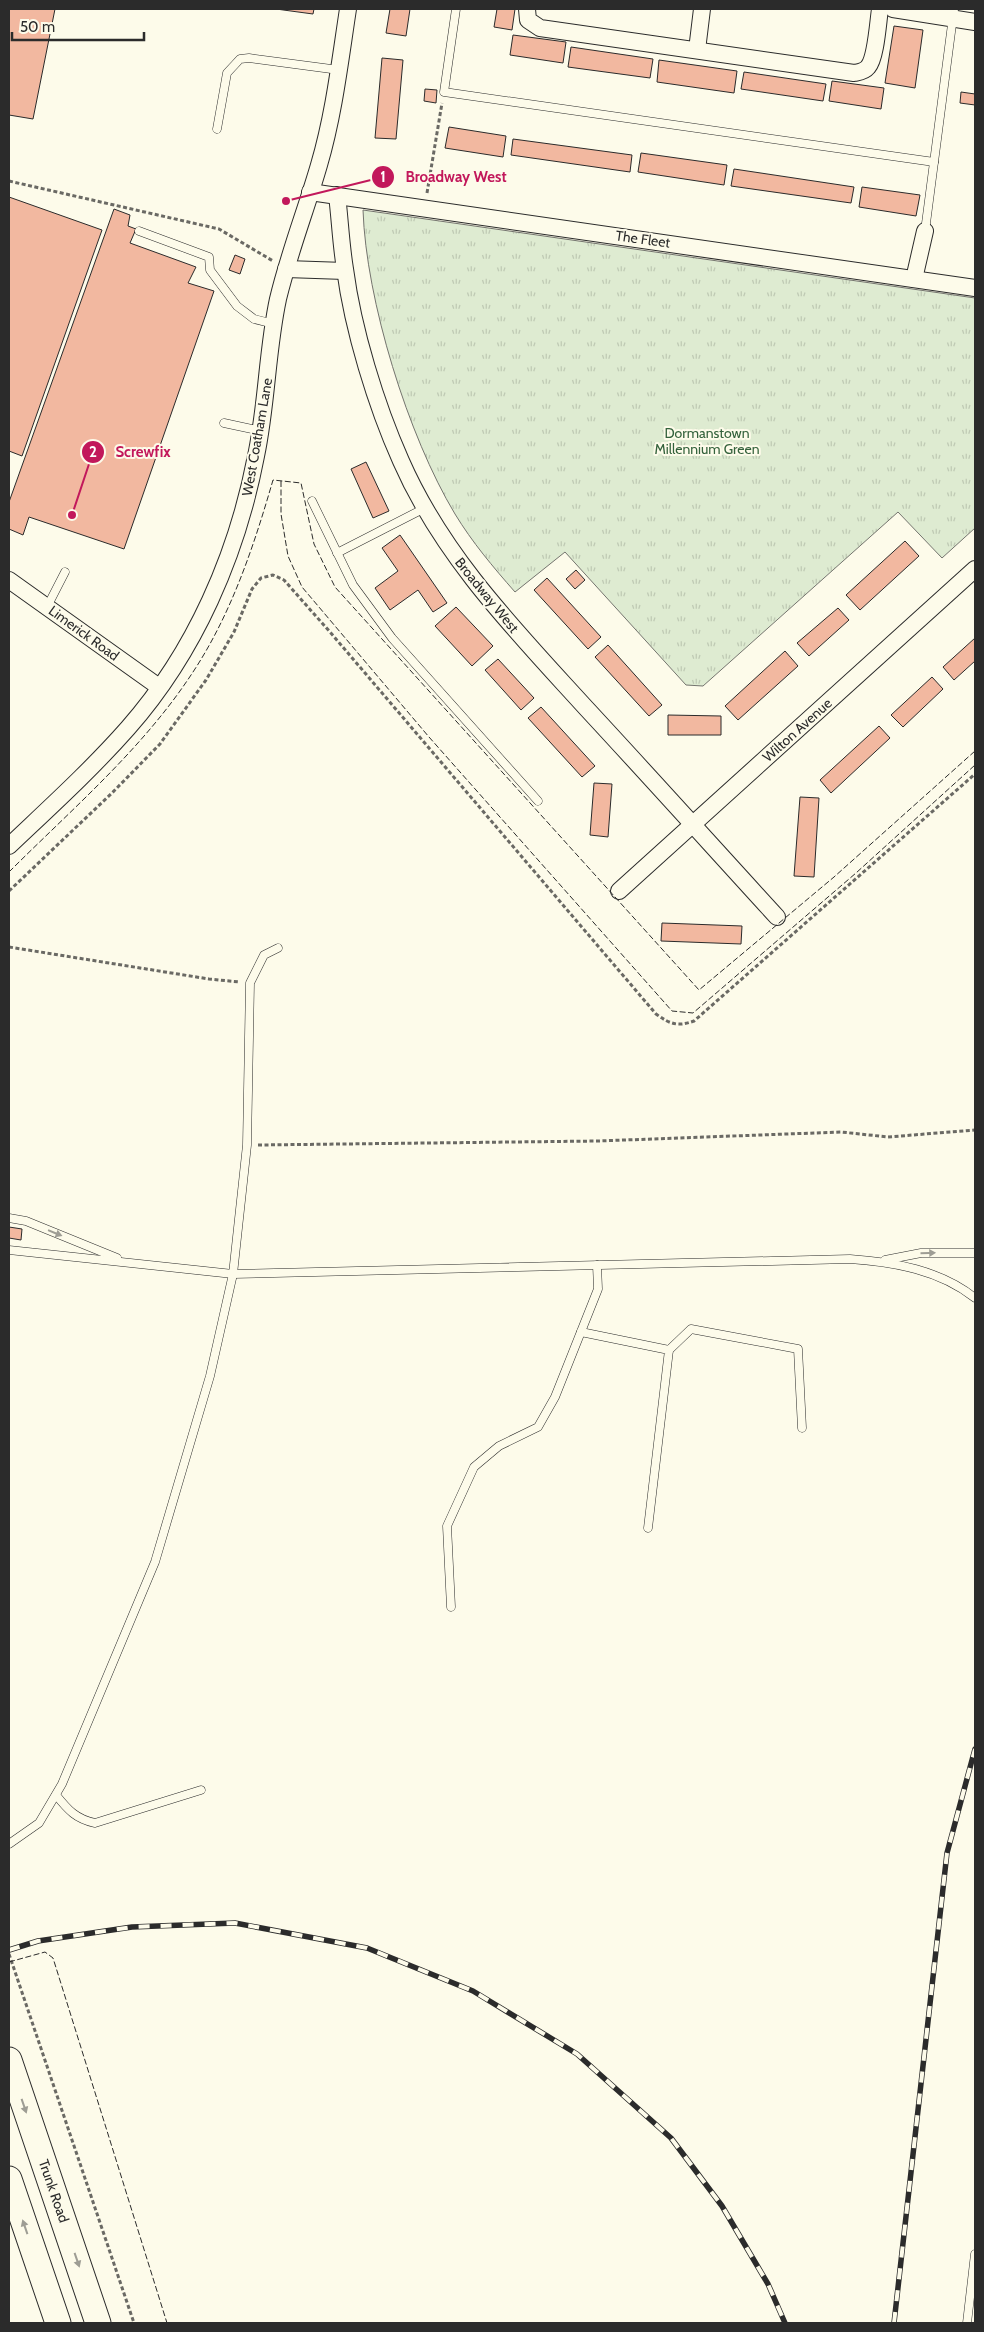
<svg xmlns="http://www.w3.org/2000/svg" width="984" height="2332" viewBox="0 0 984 2332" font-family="Cabin,sans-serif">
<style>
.park{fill:url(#park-tufts);stroke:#74746e}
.building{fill:#f2b8a0;stroke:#2b2b2b}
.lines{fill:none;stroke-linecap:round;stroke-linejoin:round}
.lane-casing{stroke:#2b2b2b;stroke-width:9}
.street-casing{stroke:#2b2b2b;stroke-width:18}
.primary-casing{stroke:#2b2b2b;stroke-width:27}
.path{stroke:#6a6964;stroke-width:3;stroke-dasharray:4 2.5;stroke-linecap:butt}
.lane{stroke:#fdfbea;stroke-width:8}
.street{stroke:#fdfbea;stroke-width:16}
.primary{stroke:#fdfbea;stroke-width:25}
.rail-casing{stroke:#2b2b2b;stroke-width:5.5}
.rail{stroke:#fdfbea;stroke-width:4;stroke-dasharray:11;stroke-linecap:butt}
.fence{stroke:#2b2b2b;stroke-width:1;stroke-dasharray:6 2.5;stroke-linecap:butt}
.oneway{fill:#9e9d94}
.labels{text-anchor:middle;stroke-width:4;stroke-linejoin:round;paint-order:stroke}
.street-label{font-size:14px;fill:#2b2b2b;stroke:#fdfbea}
.park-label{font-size:14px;fill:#34623c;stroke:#fdfbea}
.leader{fill:none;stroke:#c2185b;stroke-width:2}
.callout-dot{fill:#c2185b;stroke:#fdfbea;stroke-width:2}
.mark-label{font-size:15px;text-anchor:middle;font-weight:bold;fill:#fff}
.callout-label{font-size:15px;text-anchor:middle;font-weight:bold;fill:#c2185b;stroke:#fdfbea;stroke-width:4;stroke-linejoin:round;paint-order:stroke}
</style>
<defs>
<pattern id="park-tufts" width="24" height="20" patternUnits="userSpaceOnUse" patternTransform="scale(1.25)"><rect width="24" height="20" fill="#deebd1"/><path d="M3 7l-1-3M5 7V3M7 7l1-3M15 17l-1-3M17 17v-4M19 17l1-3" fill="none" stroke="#bfcab4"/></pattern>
</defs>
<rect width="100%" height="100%" fill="#fdfbea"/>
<!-- park -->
<path class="park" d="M363,210L975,298V528L942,558L898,512L703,686L686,685L565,552L515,592C493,567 472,542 455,514C408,436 366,300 363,210Z"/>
<!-- building -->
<g class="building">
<path d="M9,9H55L33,119L9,115Z"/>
<path d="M276,9H314L313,14Z"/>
<path d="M390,9H410L406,36L386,33Z"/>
<path d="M497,9H515L512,30L494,27Z"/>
<path d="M894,26L923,30L915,88L885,83Z"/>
<path d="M513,35L566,42L563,63L510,55Z"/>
<path d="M571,47L653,59L650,78L568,67Z"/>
<path d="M382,58L403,60L396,139L375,138Z"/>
<path d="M659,60L737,71L734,93L657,82Z"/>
<path d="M744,72L826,84L823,101L741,89Z"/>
<path d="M832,81L884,88L881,109L829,101Z"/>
<path d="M425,89L437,90L436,103L424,101Z"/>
<path d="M961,92L975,94V105L960,103Z"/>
<path d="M449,127L506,136L503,157L445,148Z"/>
<path d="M513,139L632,155L630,172L511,155Z"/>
<path d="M641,153L727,165L724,185L638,172Z"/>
<path d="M734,169L854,187L851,203L731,186Z"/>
<path d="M862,187L920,195L916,216L859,207Z"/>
<path d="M9,197L102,230L22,456L9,451Z"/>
<path d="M114,209L130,215L128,226L136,229L130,243L196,267L188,283L214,291L124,549L29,517L23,535L9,529V502Z"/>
<path d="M235,255L245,259L240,274L229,270Z"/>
<path d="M366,462L389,511L373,518L351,469Z"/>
<path d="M400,535L447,603L433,612L418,590L390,610L375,588L398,571L382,548Z"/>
<path d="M905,541L919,556L860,610L846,595Z"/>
<path d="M576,570L585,580L575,589L566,579Z"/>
<path d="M547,578L601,637L588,649L534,590Z"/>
<path d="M456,607L493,646L472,666L435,626Z"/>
<path d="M838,608L849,620L809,656L797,643Z"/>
<path d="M975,638V661L954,680L943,667Z"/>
<path d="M608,645L662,705L649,716L595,657Z"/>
<path d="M785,651L798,666L738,720L725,706Z"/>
<path d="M498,659L534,698L521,710L485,670Z"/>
<path d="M932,677L943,689L903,727L891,715Z"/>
<path d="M541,707L595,766L582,777L528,718Z"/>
<path d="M668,715L721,716V735H668Z"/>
<path d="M879,726L890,738L831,793L820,780Z"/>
<path d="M594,783L612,784L608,837L590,835Z"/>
<path d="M800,797L819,798L814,877L794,876Z"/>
<path d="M662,923L742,926L741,944L661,941Z"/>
<path d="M9,1227L22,1229L21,1240L9,1238Z"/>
</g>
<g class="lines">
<defs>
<g id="lane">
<path d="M456,9L444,92L934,162"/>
<path d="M217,129L227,73L240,59L249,58L339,70"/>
<path d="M139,231L209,257L210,270L237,306L254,319L274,324"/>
<path d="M925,231L954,9"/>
<path d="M224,423L261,431"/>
<path d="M312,501L353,585L392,638L538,801"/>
<path d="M337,553L425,508"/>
<path d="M47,607L65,572"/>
<path d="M9,1218L26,1221L117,1258"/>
<path d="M9,1250L233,1274L850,1259C894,1262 940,1270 975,1298"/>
<path d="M885,1260L921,1253H975"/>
<path d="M581,1332L669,1350L648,1528"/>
<path d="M669,1350L691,1329L798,1349L802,1428"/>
<path d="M451,1607L447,1526L474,1467L499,1446L538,1427L555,1397L598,1289L597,1265"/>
<path d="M56,1795C68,1810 76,1819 95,1823L201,1790"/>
<path d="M9,1844L39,1823L62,1784L155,1562L210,1376L233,1274L247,1145L250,983L264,955L278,948"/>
<path d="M967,2323L975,2254"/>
</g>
<g id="street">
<path d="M527,9L528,20L540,28L854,73C859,72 864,72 868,67C876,58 878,22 880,9"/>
<path d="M893,9L975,22"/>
<path d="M697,50L702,9"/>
<path d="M310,192L975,288"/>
<path d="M337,195C340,220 341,245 345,269C353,330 376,405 401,461C443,557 516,631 586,708C650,777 713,847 777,917"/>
<path d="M286,269L345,271"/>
<path d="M914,279L925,231"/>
<path d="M9,580L159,687"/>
<path d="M9,846C49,808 91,770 128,728C195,652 237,555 256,456C267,404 267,350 278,299C289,253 306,210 319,165C334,114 340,61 348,9"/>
<path d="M619,891L975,569"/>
</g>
<g id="primary">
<path d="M9,2060L98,2323"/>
<path d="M9,2179L58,2323"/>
</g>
</defs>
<!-- lane casing -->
<use href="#lane" class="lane-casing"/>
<!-- street casing -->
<use href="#street" class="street-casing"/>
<!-- primary casing -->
<use href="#primary" class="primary-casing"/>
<!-- path -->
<g class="path">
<path d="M9,181L219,229L273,261"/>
<path d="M427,193L442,103"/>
<path d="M9,891L112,793L160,744L206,680L234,632L252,589L261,578L273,575L284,580L330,632L656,1014C670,1024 677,1027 694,1021L975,774"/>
<path d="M9,947L209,979L240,982"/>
<path d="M258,1145L598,1141L841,1132L888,1137L975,1130"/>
<path d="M9,1954L134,2323"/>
</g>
<!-- lane -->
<use href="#lane" class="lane"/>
<!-- street -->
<use href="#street" class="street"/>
<!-- primary -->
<use href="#primary" class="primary"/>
<defs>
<g id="rail">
<path d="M9,1950L38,1941L132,1927L235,1923L367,1948L473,1991L577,2054L671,2138L722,2206L768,2284L785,2323"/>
<path d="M894,2323L947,1853L975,1749"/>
</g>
</defs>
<!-- rail casing -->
<use href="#rail" class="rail-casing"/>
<!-- rail -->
<use href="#rail" class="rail"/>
<!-- fence -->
<g class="fence">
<path d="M281,481V514L288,556L302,587L429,737L672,1011L693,1013L856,873L975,765"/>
<path d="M9,872C71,810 140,751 189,678C230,618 253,549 273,480L301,483L314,544L335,587L699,990L834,877L975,751"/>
<path d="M9,1962L45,1952L53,1958L167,2323"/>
</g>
</g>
<!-- one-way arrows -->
<defs><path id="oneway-solid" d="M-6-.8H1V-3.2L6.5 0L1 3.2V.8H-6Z" transform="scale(1.25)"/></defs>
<g class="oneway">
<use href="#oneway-solid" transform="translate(55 1233) rotate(22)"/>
<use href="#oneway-solid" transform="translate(928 1253) rotate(-2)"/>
<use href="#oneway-solid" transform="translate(24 2106) rotate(71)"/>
<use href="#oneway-solid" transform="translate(25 2227) rotate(-109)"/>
<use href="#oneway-solid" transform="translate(77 2260) rotate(71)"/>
</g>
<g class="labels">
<!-- street labels -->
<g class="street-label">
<text transform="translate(643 239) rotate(8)" y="5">The Fleet</text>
<text transform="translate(257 437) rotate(-80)" y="5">West Coatham Lane</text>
<text transform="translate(487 595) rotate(51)" y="5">Broadway West</text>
<text transform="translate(84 633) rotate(36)" y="5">Limerick Road</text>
<text transform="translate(797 730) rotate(-42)" y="5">Wilton Avenue</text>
<text transform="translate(54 2191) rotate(71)" y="5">Trunk Road</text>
</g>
<!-- park labels -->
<g class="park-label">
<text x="707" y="438">Dormanstown<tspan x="707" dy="16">Millennium Green</tspan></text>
</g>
</g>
<!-- callouts -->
<path class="leader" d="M286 201L383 177M72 515L93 452"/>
<g class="callout-dot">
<circle cx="286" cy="201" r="5"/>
<circle cx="72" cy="515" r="5"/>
<circle cx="383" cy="177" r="12"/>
<circle cx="93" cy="452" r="12"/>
</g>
<g class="mark-label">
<text x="383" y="182">1</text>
<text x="93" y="457">2</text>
</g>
<g class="callout-label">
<text x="456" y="182">Broadway West</text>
<text x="143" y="457">Screwfix</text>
</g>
<!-- border -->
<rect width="984" height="2332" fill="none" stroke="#2b2b2b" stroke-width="20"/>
<!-- scale -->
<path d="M12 32v8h132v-8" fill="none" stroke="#2b2b2b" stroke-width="2.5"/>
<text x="20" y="32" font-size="15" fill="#2b2b2b" stroke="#fdfbea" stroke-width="4" paint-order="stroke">50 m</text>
</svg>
